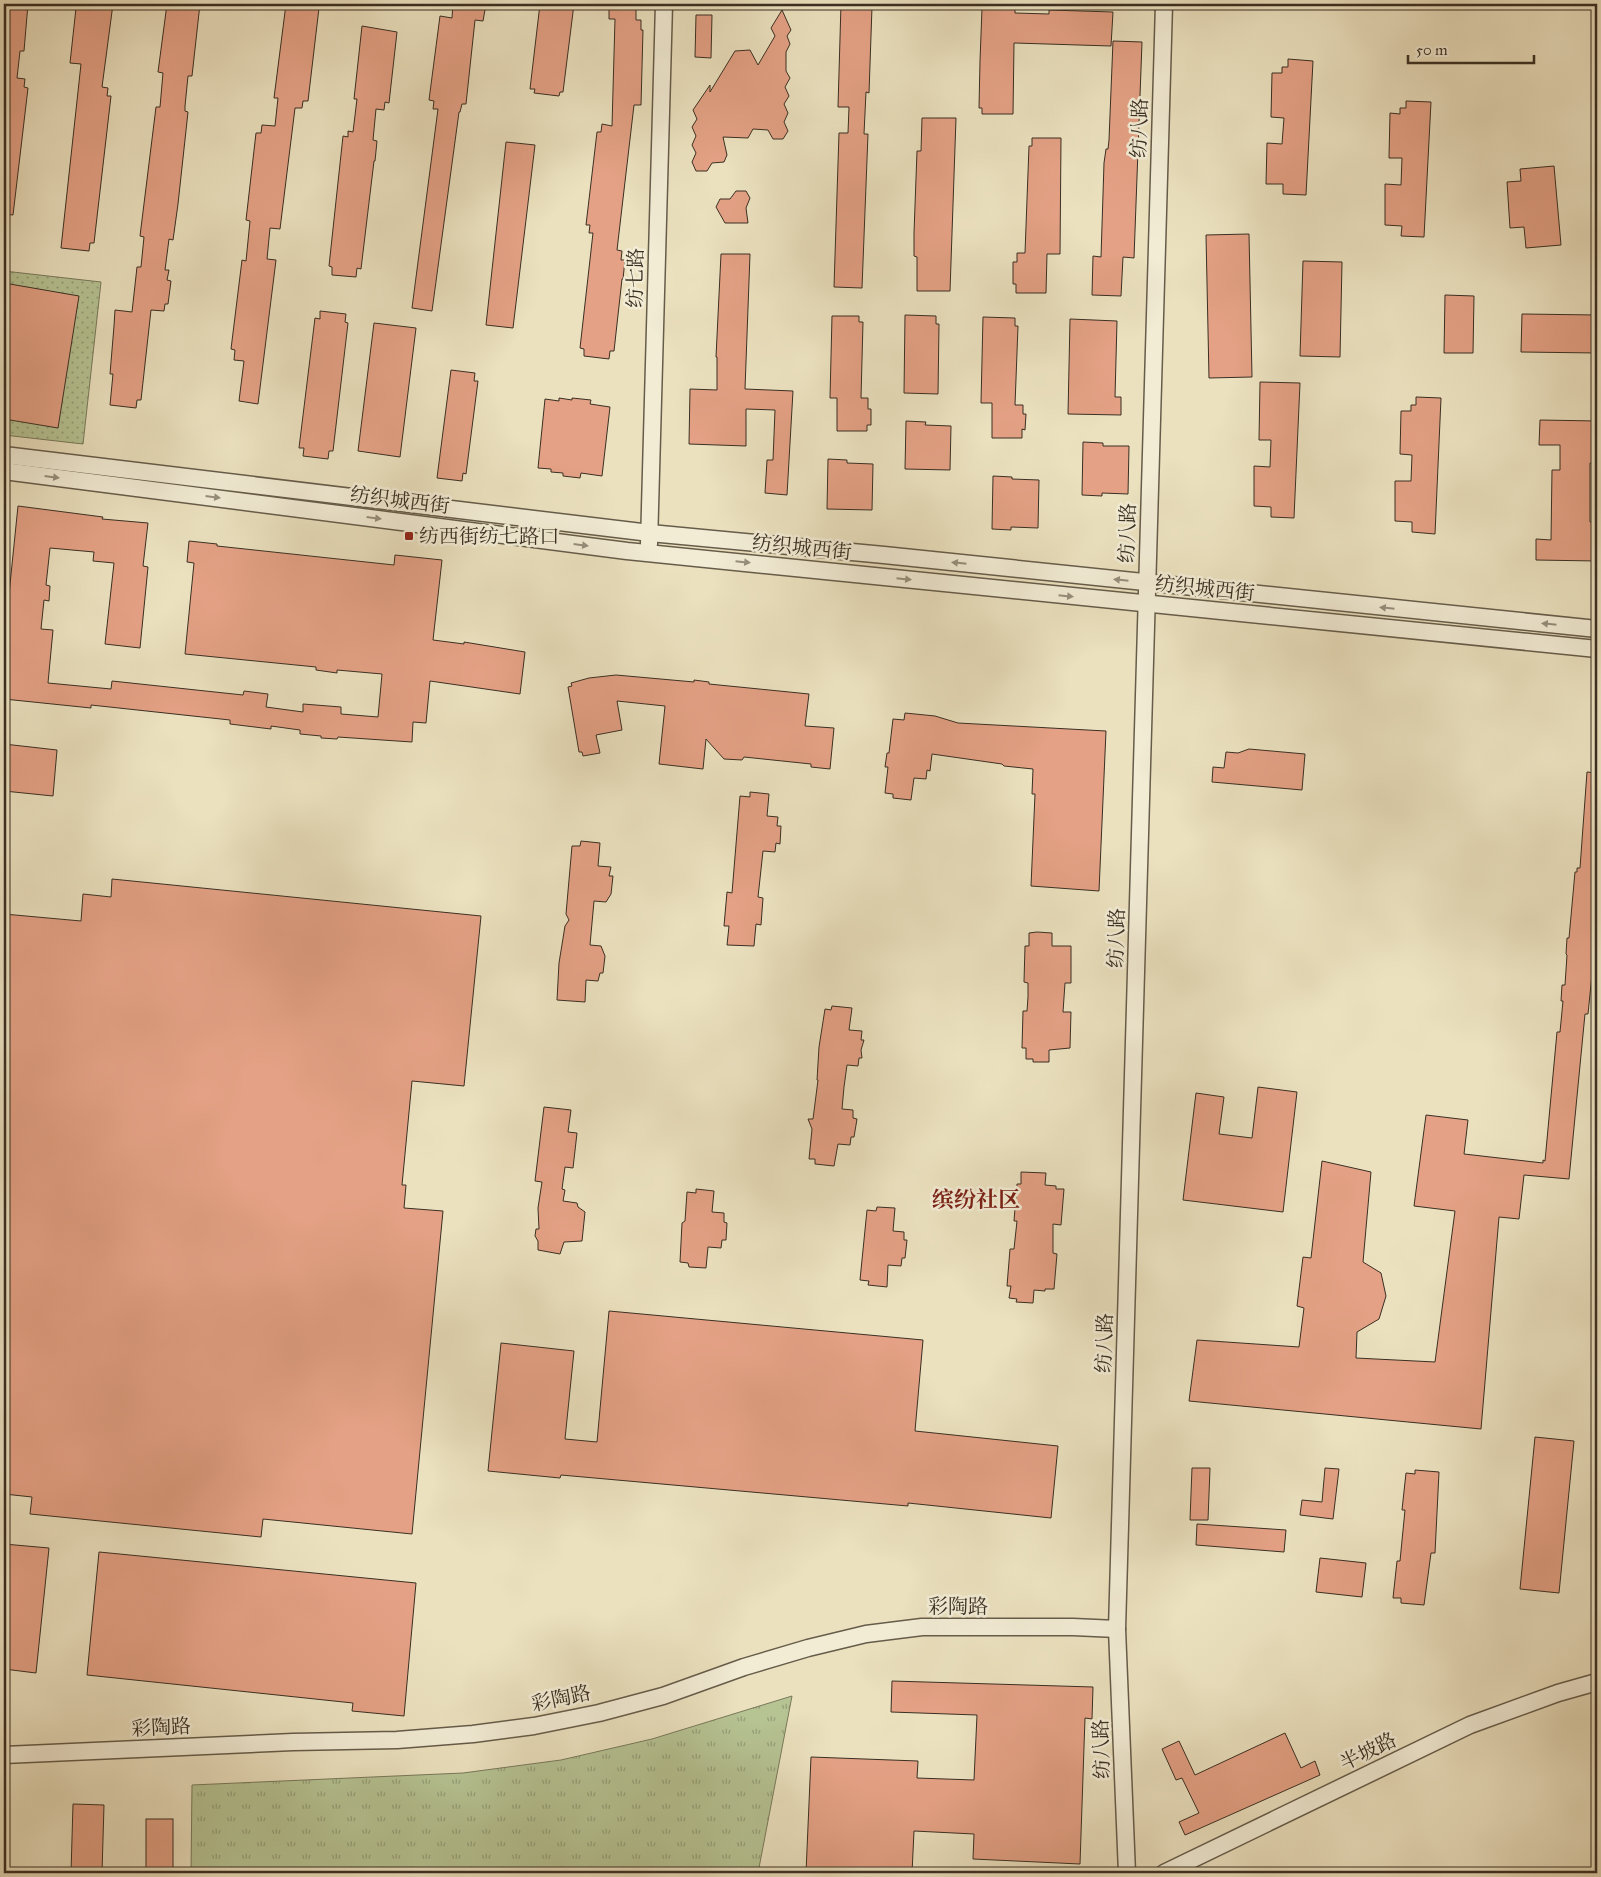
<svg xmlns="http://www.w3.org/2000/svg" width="1601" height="1877" viewBox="0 0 1601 1877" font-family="'IM FELL Great Primer','Noto Serif SC',serif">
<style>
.grass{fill:url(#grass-tufts);stroke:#78795b}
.park{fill:url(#park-dots);stroke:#78795b}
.building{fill:#e4a185;stroke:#3a2f23}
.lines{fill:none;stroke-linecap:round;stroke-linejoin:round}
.tertiary-casing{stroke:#665c4a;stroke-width:19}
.tertiary{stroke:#f2ecd5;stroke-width:16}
.oneway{fill:#968e7c}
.poi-dot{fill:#8f2418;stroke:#f2ecd5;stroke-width:2}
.labels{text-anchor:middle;stroke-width:5;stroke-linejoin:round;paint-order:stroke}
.street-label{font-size:20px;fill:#3a2f23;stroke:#f2ecd5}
.poi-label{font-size:20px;fill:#3a2f23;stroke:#f2ecd5;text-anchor:start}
.quarter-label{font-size:22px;font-weight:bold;fill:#7a1f14;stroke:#f2ecd5}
</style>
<defs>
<pattern id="grass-tufts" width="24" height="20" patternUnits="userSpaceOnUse" patternTransform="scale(1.25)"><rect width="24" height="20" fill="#b6c393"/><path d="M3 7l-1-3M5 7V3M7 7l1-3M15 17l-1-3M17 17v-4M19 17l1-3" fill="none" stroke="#959f78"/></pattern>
<pattern id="park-dots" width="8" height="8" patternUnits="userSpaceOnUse" patternTransform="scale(1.25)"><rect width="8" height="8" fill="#b6c393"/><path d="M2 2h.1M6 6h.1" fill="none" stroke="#959f78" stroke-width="1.8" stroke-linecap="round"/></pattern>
</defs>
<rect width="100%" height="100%" fill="#ebe1bf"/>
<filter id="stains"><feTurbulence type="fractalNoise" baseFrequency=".004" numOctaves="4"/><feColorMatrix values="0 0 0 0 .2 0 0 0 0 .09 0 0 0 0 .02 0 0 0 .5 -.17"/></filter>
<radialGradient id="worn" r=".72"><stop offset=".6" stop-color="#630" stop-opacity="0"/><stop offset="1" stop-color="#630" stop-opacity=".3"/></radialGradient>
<!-- grass -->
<path class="grass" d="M792,1696L758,1873H191L192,1785L463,1773L561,1760L652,1739Z"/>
<!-- park -->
<path class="park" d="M4,271L101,282L83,444L4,435Z"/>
<!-- building -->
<g class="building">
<path d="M4,4H28L24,51H20L17,78L25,79L24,87L28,88L13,215L4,214Z"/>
<path d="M81,4H113L102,87L108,88L107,96H111L94,243H90L89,251L61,248L81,64L70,63L76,8H81Z"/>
<path d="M167,4H200L192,76H188L185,106V111L188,112L178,204L173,240L169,239L165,270H169L167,280L171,281L168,304H165L164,311L151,310L141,400H137L136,408L110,405L113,374H110L114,326L115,310L132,312L137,267H141L144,237L140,236L156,107H160L163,73L158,72Z"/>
<path d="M286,4H316L315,8H319L308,101H303L302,108H295L280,229L270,228L267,259L276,260L258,404L239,401L244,361L234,360L235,350L231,349L242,260L246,261L250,221L246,220L256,133H261L262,125L275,126L278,98H274Z"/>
<path d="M453,4H486L483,21L475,20L466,104H462L460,112H459L432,311L412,308L438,109H433L434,101L429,100L440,16L452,18Z"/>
<path d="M540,4H574L563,92H560L559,96L534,93L535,89H530Z"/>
<path d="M609,4H636V20H641V30H643L641,105H634L617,250L622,251L621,260H625L623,279H622L614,351H610L609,359L584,356V349L580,348L593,233H589L590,225H586L597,132H601L602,124L612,126L615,19H609Z"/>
<path d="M841,4H869L868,6L872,7L869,93L866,92L864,134H868L862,288L834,287L839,133H848L849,107H838Z"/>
<path d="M986,4H1015V13L1049,14V10L1113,12L1111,46L1014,43L1013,114H982V108H979L980,61L982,8H986Z"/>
<path d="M782,10L791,30L787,36L790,44L786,52V71L790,78L785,87L789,96L784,104L788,113L784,122L788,131L783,139H773L768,130L753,129L748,138L723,137L727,155L724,162L712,163L707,171H696L692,162L696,153L692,145L696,136L692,127L697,119L693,110L710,85V92L735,51L750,50L758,65L775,36L771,28Z"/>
<path d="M696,15H712L711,58L695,57Z"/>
<path d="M362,26L397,32L389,103L385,102L384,110L376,109L373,140L377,141L375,161H374L361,269L357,268L356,277L332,275V267L329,266L343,136L348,137V131L353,132L357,99H354Z"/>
<path d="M1113,41L1142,42L1134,258L1123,257L1121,296L1092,295L1093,256L1101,257L1104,163L1106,149H1108L1109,140Z"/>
<path d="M1288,59L1313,61L1306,195L1283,194V184H1266L1267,143L1282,144L1284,118L1271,117L1272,73H1282V67H1288Z"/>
<path d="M1406,101L1431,102L1424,237L1401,236L1402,226L1385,225V184L1401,185L1402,158H1389L1390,113L1400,114V108H1406Z"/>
<path d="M922,118H956L950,291H917V257L914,256V233L917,151H921Z"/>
<path d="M1032,138H1061L1060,254H1047L1046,293H1016V284H1013V262H1017V253H1025L1029,146H1032Z"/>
<path d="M506,142L535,145L513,328L486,325Z"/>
<path d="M1554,166L1561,245L1526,248L1524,227L1510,228L1507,182L1521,181L1520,169Z"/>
<path d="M736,191H746L750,198L746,208L748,223H725L716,207L720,199H730Z"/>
<path d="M1249,234L1252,377L1209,378L1206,235Z"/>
<path d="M721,254H750L745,389L793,391L787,495L765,493L767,460H773L775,410L746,409V446L689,444L690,389L717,390V357H716Z"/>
<path d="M1303,261L1342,262L1340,357L1300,356Z"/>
<path d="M4,283L79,296L58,428L4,419Z"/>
<path d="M1445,295L1474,296L1473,353H1444Z"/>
<path d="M320,311L346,314L345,322L348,323L333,451H329L328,459L303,456L304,448H299L315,318L320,319Z"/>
<path d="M1522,314L1597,315V353L1521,352Z"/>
<path d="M905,315L936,316V324H939L938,394L904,393Z"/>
<path d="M832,316H859V322H863L861,398H868V409H871V425H867V431H837V398H830Z"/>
<path d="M983,317L1015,318V326H1018L1015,405H1023V414H1026L1025,430L1022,429V438H992V403H981Z"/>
<path d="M1070,319L1117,321L1115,397H1121V415L1068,414Z"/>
<path d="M374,323L416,328L400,457L358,451Z"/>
<path d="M451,370L475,373L474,381H478L466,474L463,473L462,481L437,478Z"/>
<path d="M1260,382L1300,383L1294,518L1271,517V507L1254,506V466L1270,467L1271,440H1259Z"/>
<path d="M1416,397L1441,398L1435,534L1412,532V522L1395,521V481H1411L1412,455L1400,454L1401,411H1411V405H1416Z"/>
<path d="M559,398L572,400V398L591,400L590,404L610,407L602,476L581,473L580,478L563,476V473L551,472V469L538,468L545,399L559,401Z"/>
<path d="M1540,420L1597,421V463H1590V522L1597,523V561L1536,560V539L1551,540L1552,470H1560V445H1539Z"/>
<path d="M906,421L926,422L925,425L951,426L950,470L905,469Z"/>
<path d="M1083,442L1103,443V446H1129L1128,494L1102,493V496L1082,495Z"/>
<path d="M828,459L847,460V463L873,464L872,510L827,509Z"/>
<path d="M993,476L1012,477V479L1039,480L1038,528L1011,527V530L992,529Z"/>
<path d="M18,506L103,517L102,519L148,523L143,566L148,567L140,648L105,644L114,563L93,561L94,552L50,548L46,585L50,586L49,601L44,600L41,629L53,630L48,683L111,689L112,681L243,695L244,691L268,694L266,707L303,712V704L341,707V714L378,717L382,674L337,670V673L316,670V667L185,654L194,563L187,562L189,541L217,544V546L394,565L395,555L442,560L433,640L464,644V642L525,652L520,694L430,681L426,723L413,722L412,742L338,737L337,739L321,738V736L300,734V730L271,726V729L230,724V720L91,705V708L4,699V664L6,644L4,643Z"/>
<path d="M616,675L694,682V680L709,682V684L809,694L805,726L834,728L830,769L811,767V764L744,757L742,760L724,759L706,739L703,769L659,764L665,706L617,701L622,730L596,735L600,753L583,756L582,752H579L568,687L572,686L571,683L589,678Z"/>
<path d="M905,713L935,716L958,723L1106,731L1099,891L1031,886L1035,794H1032L1033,769L1004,766L1002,764L932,754L930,771L927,770L926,779L914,778L911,800L893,798V794L885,793L888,767H885L887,753H889L893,719L904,720Z"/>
<path d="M4,744L57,750L53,796L4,791Z"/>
<path d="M1249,749L1305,754L1302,790L1212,782L1213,767L1224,768L1226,752L1238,753Z"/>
<path d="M1587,772L1597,773V925L1588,1014H1585L1569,1179L1524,1175L1519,1219L1499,1217L1481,1429L1189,1401L1197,1340L1299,1347L1304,1308L1297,1306L1303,1257L1311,1258L1322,1161L1371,1172L1363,1262L1381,1273L1386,1296L1379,1319L1357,1332L1356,1358L1435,1362L1455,1211L1414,1206L1426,1115L1468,1120L1464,1154L1543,1163V1160L1545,1161L1557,1032H1560L1563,1001H1561L1562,985H1565L1567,955L1566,954L1567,938H1569L1575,872H1577V868H1580Z"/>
<path d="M750,792L769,794L767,816L778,817L777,826H781L780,844L776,843L775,852L763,851L758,897L763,898L761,925L756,924L754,946L727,945L729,926H724L727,892L732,893L740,796L750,797Z"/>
<path d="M581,841L600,843L598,866L611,867L609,876H613L611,894L606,902L594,901L590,945L601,946L605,956L603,973H600L598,981L586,980L585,1002L557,1000L559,963L565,926L569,920L566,914L572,846H580Z"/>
<path d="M112,879L481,916L464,1086L412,1081L402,1185H406L404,1208L443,1211L412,1534L263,1519L261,1537L30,1514L32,1497L4,1494V914L81,921L83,894L111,897Z"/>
<path d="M1037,932L1052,933V946H1071V983H1065L1063,1012H1071L1070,1048L1049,1050V1062H1033V1059H1026V1048H1022L1023,1011H1027L1028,997V983L1024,982L1025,946H1029V933Z"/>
<path d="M832,1006L852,1008L849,1030L862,1031L861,1040H864L861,1050L862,1058H859L858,1066L847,1065L844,1087L842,1109L853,1110V1118L857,1119L854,1137H851L850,1145L838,1144L834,1166L815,1164V1159H809L812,1129L808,1119H813L818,1080H817L819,1047L825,1009L831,1010Z"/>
<path d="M1258,1087L1297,1092L1283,1212L1183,1200L1196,1093L1224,1097L1219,1134L1252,1138Z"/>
<path d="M544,1107L571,1110L568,1132L577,1133L573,1168L565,1167L562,1189L565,1190L563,1201L577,1203L578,1207L585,1212L582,1241L564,1242L560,1254L538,1250V1241L535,1236L536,1229H539L538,1208L542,1182L535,1181Z"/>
<path d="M1021,1172L1046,1173L1045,1185L1056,1186V1189H1064L1061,1225L1053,1224V1253L1057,1254L1054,1289H1045V1291L1034,1290L1033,1303L1016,1302L1017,1299L1009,1298L1011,1286H1007L1010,1249H1014L1017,1221H1014L1017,1184H1021Z"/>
<path d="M696,1189L714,1191L712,1212L724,1213V1222L727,1223L726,1240H722L721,1248L708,1247L706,1268L689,1267L688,1263L680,1262L682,1223L685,1221L687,1192L696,1193Z"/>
<path d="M877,1207L895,1208L893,1231L904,1232V1240H907L905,1258H902L901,1266L888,1265L887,1287L868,1285L869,1281L860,1280L867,1210L876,1211Z"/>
<path d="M609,1311L923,1340L915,1431L1058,1446L1051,1518L908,1503V1506L561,1475L560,1478L488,1471L501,1343L574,1351L565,1439L597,1442Z"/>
<path d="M1535,1437L1574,1441L1559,1593L1520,1589Z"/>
<path d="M1192,1468H1210L1208,1520H1190Z"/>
<path d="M1325,1468L1339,1469L1333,1519L1300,1515L1302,1500L1322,1502Z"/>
<path d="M1415,1470L1439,1472L1435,1553H1431L1424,1605L1401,1603V1598H1393L1397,1561H1400L1405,1510H1402L1406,1473L1415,1474Z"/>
<path d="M1197,1524L1286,1530L1284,1552L1196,1545Z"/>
<path d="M4,1544L49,1548L36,1673L4,1669Z"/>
<path d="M99,1552L416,1583L404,1716L352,1711L353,1703L87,1675Z"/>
<path d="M1320,1558L1366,1563L1362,1597L1316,1592Z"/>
<path d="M892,1681L1093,1687L1092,1719L1085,1718L1080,1864L973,1859L974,1834L914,1831L912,1873H806L811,1757L918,1761L917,1778L974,1780L977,1715L891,1712Z"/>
<path d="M1285,1733L1301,1768L1315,1761L1320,1775L1185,1835L1179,1822L1199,1813L1182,1778L1176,1780L1162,1749L1179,1741L1195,1775Z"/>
<path d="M73,1804L104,1805L102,1873H71Z"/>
<rect x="146" y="1819" width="27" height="54"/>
</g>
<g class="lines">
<defs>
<g id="tertiary">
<path d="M4,455L650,533L884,555L1597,629"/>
<path d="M4,471L627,551L1597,649"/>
<path d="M649,544L664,4"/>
<path d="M4,1755L293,1742L397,1740L473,1734L534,1726L599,1713L663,1696L744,1667L808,1648L866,1634L922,1627H1073L1117,1629"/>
<path d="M1127,1873L1117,1629L1164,4"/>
<path d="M1164,1873L1470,1725L1558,1693L1597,1682"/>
</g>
</defs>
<!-- tertiary casing -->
<use href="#tertiary" class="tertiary-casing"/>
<!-- tertiary -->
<use href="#tertiary" class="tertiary"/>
</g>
<!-- one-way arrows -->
<defs><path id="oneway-solid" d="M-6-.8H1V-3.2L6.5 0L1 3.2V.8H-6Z" transform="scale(1.25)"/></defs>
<g class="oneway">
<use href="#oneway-solid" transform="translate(52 477) rotate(7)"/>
<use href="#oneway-solid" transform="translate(213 497) rotate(7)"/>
<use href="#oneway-solid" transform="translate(374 518) rotate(7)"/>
<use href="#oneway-solid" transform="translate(581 545) rotate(7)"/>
<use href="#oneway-solid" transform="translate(743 562) rotate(6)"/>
<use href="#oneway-solid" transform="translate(959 563) rotate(-174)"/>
<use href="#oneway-solid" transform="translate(904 579) rotate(6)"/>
<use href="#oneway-solid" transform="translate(1121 580) rotate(-174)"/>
<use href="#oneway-solid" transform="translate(1066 596) rotate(6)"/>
<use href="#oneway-solid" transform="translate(1387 608) rotate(-174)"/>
<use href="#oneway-solid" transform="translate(1549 624) rotate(-174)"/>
</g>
<!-- markers -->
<rect class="poi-dot" x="404" y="531" width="10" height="10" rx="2.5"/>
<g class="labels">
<!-- street labels -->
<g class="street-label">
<text transform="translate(1139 128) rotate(-88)" y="7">纺八路</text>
<text transform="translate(635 278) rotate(-89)" y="7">纺七路</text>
<text transform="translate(400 500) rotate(7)" y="7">纺织城西街</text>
<text transform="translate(1127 533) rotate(-88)" y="7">纺八路</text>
<text transform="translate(802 547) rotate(6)" y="7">纺织城西街</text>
<text transform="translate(1205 588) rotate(6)" y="7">纺织城西街</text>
<text transform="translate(1116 938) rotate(-88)" y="7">纺八路</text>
<text transform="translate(1104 1343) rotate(-88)" y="7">纺八路</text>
<text x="958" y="1613">彩陶路</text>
<text transform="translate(561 1698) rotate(-12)" y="7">彩陶路</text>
<text transform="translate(161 1727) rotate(-3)" y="7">彩陶路</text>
<text transform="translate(1101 1749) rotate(-92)" y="7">纺八路</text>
<text transform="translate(1368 1751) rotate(-26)" y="7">半坡路</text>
</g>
<!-- poi labels -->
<g class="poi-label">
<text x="419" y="543">纺西街纺七路口</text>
</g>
<!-- quarter labels -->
<g class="quarter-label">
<text x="976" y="1207">缤纷社区</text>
</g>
</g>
<!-- margin -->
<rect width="1601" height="1877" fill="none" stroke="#ebe1bf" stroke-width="20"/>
<rect x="5" y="5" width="1591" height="1867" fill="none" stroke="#3a2f23" stroke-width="2.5"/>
<rect x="10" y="10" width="1581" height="1857" fill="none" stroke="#3a2f23"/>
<!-- scale -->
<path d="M1408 55v8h126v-8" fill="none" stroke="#3a2f23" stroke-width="2.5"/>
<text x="1416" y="55" font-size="15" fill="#3a2f23" stroke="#f2ecd5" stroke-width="4" paint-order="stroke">50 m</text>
<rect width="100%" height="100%" filter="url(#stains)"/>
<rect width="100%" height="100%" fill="url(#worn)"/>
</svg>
